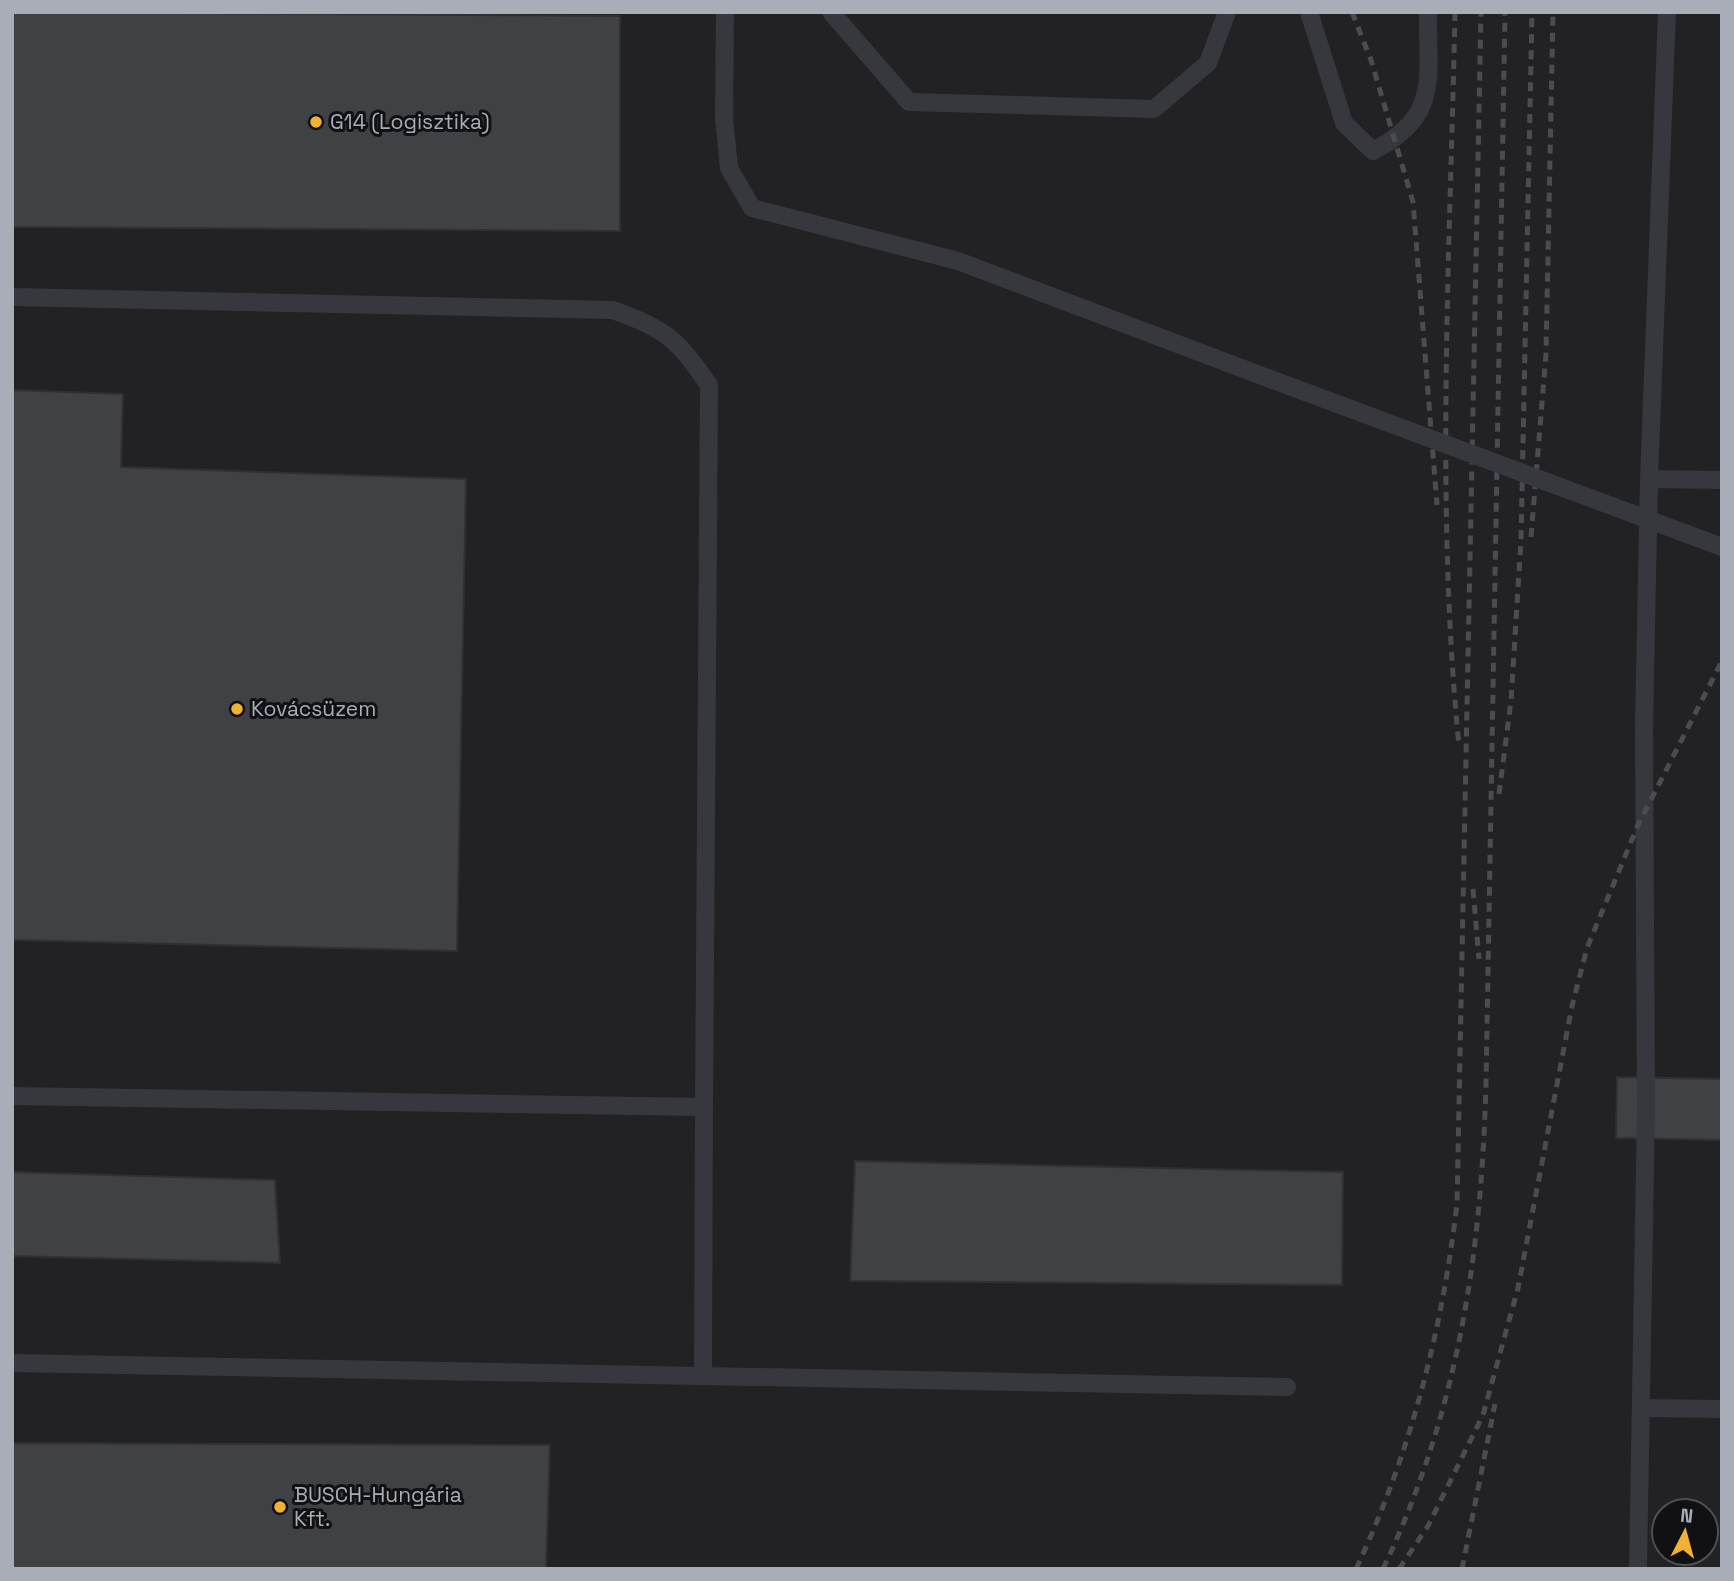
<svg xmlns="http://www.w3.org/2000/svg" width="1734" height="1581" viewBox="0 0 1734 1581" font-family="'Space Grotesk',sans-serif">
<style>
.built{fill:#222225;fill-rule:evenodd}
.building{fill:#404145;stroke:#303034;stroke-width:2}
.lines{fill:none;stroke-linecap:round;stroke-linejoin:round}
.service{stroke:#37383d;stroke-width:18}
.rail{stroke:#4a4c52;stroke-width:5;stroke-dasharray:9 7;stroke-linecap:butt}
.service-bridge{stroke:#37383d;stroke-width:18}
.poi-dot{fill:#f2b134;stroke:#111113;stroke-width:2.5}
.labels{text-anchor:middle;stroke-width:6;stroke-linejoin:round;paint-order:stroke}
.poi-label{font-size:21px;fill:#a8adb8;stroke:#111113;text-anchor:start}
</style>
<rect width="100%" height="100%" fill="#161618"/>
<!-- built -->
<path class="built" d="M12,12H1722V1569H12ZM1664,1511H1706V1553H1664Z"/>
<!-- building -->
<g class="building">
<path d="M12,12L620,16V231L12,227Z"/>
<path d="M12,390L123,394L121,467L466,479L457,951L12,940Z"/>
<path d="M1617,1077L1722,1079V1140L1616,1138Z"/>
<path d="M855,1161L1343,1172L1342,1285L850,1281Z"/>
<path d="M12,1172L275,1180L280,1263L12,1256Z"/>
<path d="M12,1443L550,1445L546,1569H12Z"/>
</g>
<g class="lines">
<!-- service -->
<g class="service">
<path d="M725,12L724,118L729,168L752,208L958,261L1273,380"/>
<path d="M831,12L909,102L1154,109L1208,63L1227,12"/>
<path d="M1309,12L1344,123L1373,151C1441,116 1427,79 1428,12"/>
<path d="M12,297L613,310C667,330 676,338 709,385L704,1107"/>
<path d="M1649,479L1722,480"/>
<path d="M12,1096L704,1107L703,1376"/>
<path d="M12,1363L1287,1387"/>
<path d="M1641,1408L1722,1409"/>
<path d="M1638,1569L1646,1110L1644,727L1649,479L1667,12"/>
</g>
<!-- rail -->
<g class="rail">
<path d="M1352,12L1371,60L1413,202L1437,505"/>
<path d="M1455,12C1450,257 1435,503 1459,746"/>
<path d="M1531,537L1546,354L1553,12"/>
<path d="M1499,794L1511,701L1521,540L1532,12"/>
<path d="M1473,889L1479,959"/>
<path d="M1356,1569C1411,1452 1442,1331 1457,1204L1481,12"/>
<path d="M1383,1569C1458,1411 1481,1258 1486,1085L1505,12"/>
<path d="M1399,1569L1428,1526L1483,1415L1518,1288L1572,1006L1587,948L1638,825L1722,661"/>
<path d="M1462,1569L1495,1404"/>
</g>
<!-- service-bridge -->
<path class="service-bridge" d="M1273,380L1722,547"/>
</g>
<!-- markers -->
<g class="poi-dot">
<circle cx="316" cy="122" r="7"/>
<circle cx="237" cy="709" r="7"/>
<circle cx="280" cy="1507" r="7"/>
</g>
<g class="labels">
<!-- poi labels -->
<g class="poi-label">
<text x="330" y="129">G14 (Logisztika)</text>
<text x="251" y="716">Kovácsüzem</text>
<text x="294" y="1502">BUSCH-Hungária<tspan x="294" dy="24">Kft.</tspan></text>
</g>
</g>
<!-- border -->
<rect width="1734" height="1581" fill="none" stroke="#a8adb8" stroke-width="28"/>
<!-- north arrow -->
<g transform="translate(1685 1532) rotate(6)"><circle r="33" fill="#111113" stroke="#4d4f55" stroke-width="2"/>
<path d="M0-5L12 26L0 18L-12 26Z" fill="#f2b134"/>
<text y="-10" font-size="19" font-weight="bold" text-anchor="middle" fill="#a8adb8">N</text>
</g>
</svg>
